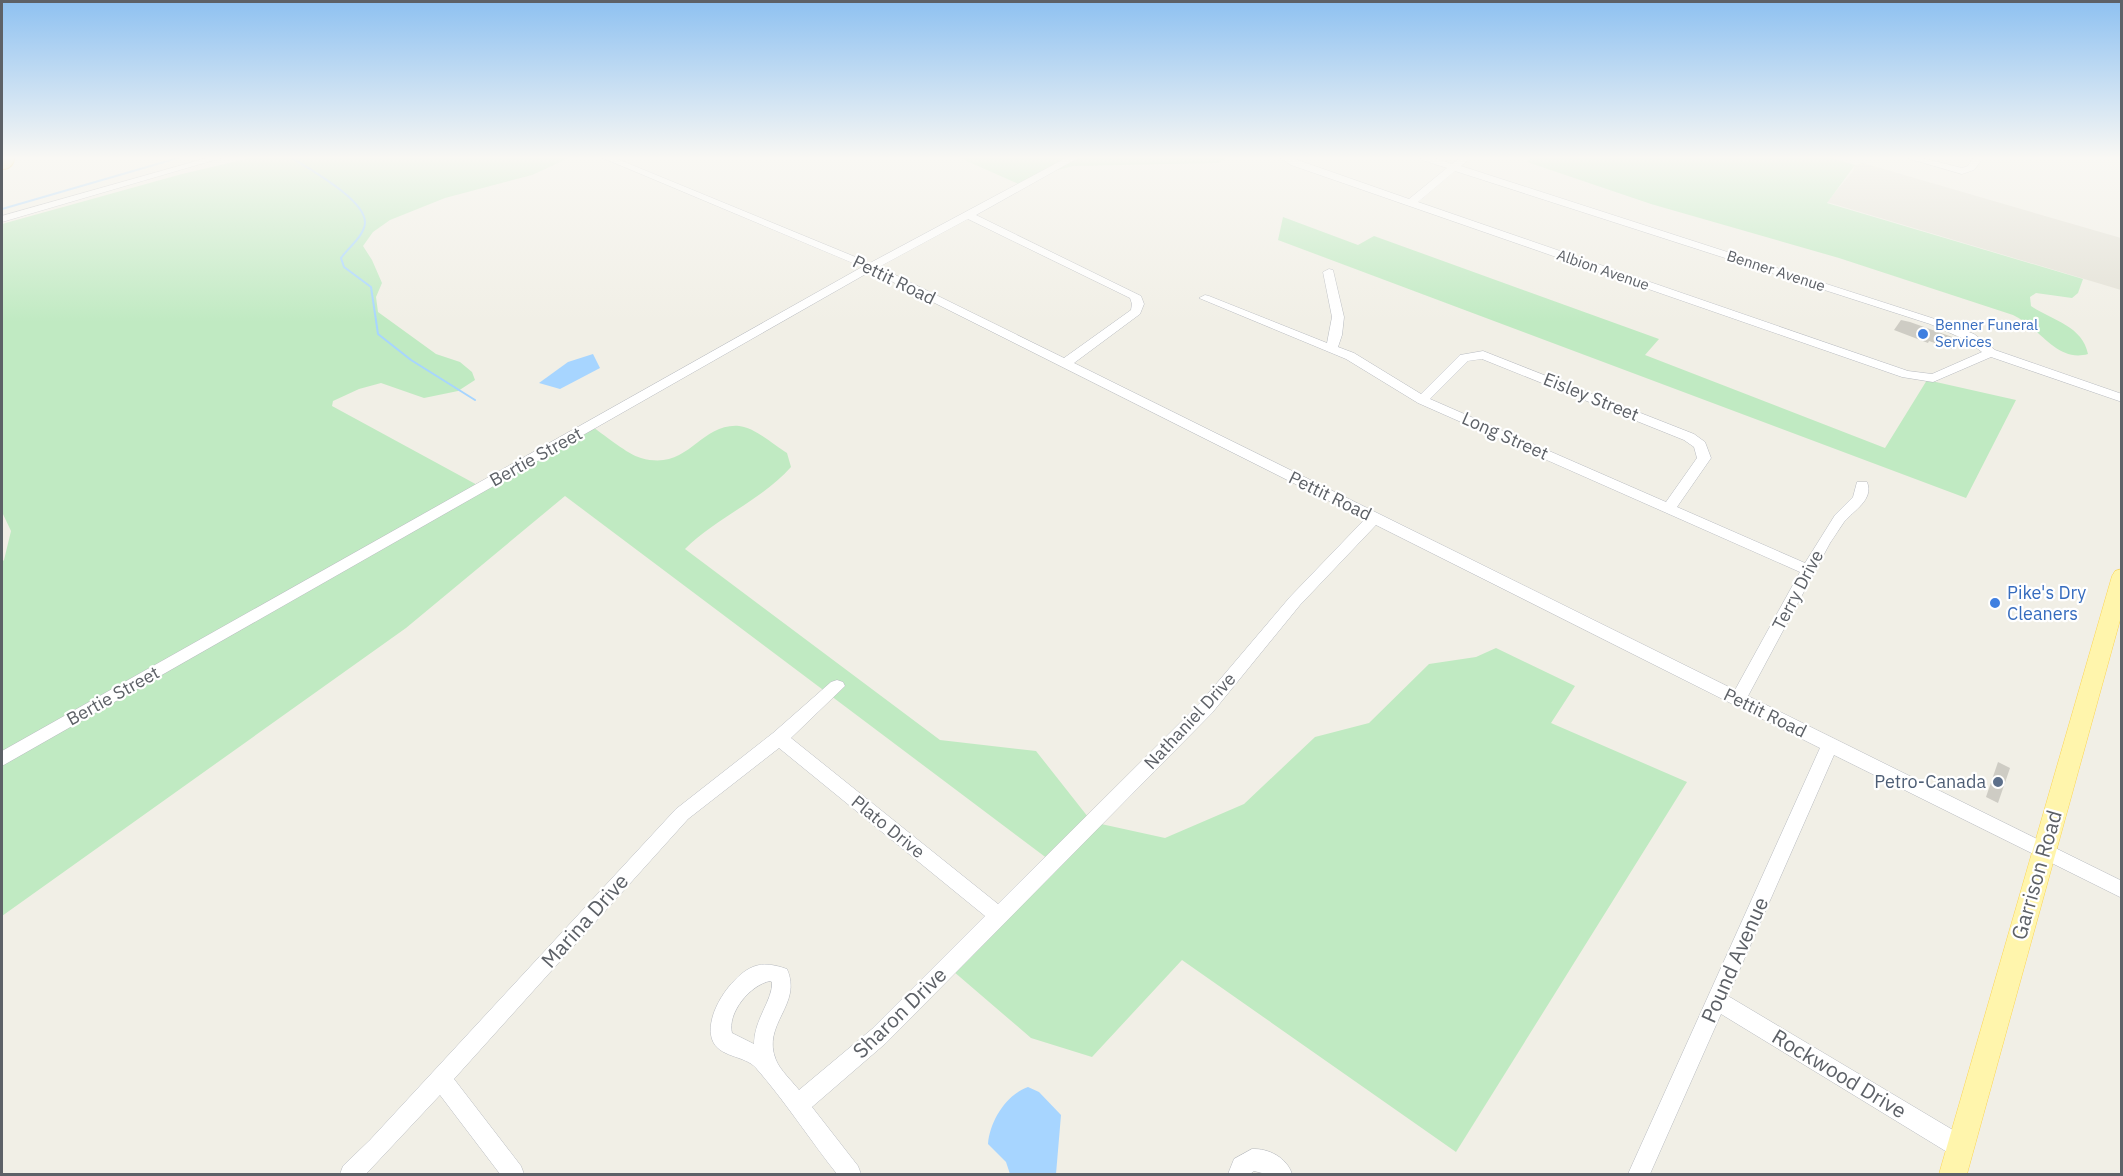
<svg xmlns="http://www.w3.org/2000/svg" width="2123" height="1176" viewBox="0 0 2123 1176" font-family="'IBM Plex Sans',sans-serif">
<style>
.education{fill:#e3e1d6}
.green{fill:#c0eac2}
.water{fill:#a7d5ff}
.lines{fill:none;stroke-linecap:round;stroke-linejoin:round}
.stream{stroke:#a7d5ff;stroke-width:2}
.building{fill:#ceccc4}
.minor-casing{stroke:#b8bbc0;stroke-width:1}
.major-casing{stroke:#fcd553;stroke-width:1}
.highway-casing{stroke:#f6b500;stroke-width:24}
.minor{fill:#fff;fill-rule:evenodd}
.major{fill:#fff5ac;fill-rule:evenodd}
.highway{stroke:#ffe88e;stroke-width:22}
.shop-dot{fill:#3f7fe0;stroke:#fff;stroke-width:2}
.service-dot{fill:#5c6f8a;stroke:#fff;stroke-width:2}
.labels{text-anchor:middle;stroke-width:4.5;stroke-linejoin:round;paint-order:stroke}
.far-street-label{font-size:15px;fill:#5d6167;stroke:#fff}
.far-shop-label{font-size:15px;fill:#366cbe;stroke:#fff;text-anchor:start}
.street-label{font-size:18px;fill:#5d6167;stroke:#fff}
.shop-label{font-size:18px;fill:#366cbe;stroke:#fff;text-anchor:start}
.service-label{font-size:18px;fill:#4e5e75;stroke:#fff;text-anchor:end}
.near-street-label{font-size:21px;fill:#5d6167;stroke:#fff}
</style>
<rect width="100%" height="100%" fill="#f1efe6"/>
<!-- education -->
<path class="education" d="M1863,163L2121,238V290L1827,202L1853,171L1855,165Z"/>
<!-- green -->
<g class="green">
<path d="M250,158H569L532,175L445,198L390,220L373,232L363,246L372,260L382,283L376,297L378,312L436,354L460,362L472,372L475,380L458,391L424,398L381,383L359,389L333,401L332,406L481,487L594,428C606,436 627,454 641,458C689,472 699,423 739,426C754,427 774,445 787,453L791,467C762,500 717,517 685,549L940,740L1036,751L1092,822L1165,838L1244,804L1315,737L1369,723L1429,664L1476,657L1496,648L1575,686L1551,723L1687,782L1456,1152L1182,960L1092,1057L1031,1038L953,971L1056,865L565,496L406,628L2,916V562L4,560L11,531L2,512V224L182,174Z"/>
<path d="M960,158H1226L1218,163L1073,166L1050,172L1023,186Z"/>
<path d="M1531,158H1832L1855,165L1827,203L2083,279L2078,293L2072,298L2036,293L2030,297L2031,306C2052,320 2083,326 2088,354C2056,363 2040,327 2013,315L1839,258L1651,204L1527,162Z"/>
<path d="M1283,217L1358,245L1374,236L1659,339L1645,355L1885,448L1927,380L2016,400L1966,498L1278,240Z"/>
</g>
<!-- water -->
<g class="water">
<path d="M593,354L600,368L560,389L539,383L568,362Z"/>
<path d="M1028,1087L1039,1092L1061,1115L1056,1174H1010L1006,1162L988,1144C990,1121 1006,1095 1028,1087Z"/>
</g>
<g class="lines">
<!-- stream -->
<g class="stream">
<path d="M292,158C309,169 366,200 365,223C364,236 348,248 341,258L344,267L371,287L378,334L411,360L475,400"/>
<path d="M2,209L178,158"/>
</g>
</g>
<!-- building -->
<g class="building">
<path d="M1901,320L1910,322L1958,339L1952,349L1929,341L1928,343L1894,330Z"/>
<path d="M1998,762L2010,768L1998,803L1986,797Z"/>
</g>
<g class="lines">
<defs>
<g id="minor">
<path d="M207,158H221L2,222V216Z"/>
<path d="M603,158H615L870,263L1066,158H1078L976,215L1141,296L1144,304L1140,314L1074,363L1735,690L1800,572L1418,403L1346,359L1199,298L1205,295L1209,296L1327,343L1332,317L1323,272L1329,269L1333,270L1344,317L1342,335L1338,347L1354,353L1421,394L1460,355L1483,351L1694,434L1705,442L1711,458L1677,507L1805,563L1835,515L1853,497L1857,482H1867C1874,500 1854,510 1844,522C1839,529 1835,536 1830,543L1748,696L2122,881V898L1834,755L1728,996L1968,1139L1971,1147L1968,1155L1960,1158L1952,1155L1721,1014L1650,1174H1628L1820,748L1376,525L1300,605L1212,713L886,1043L812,1107L858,1166L861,1174H837C810,1140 785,1101 756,1068C745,1055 718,1058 712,1039C706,1020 721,994 734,981C751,963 764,961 787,969C803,1005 761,1024 776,1060C780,1070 792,1081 799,1090L872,1029L985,916L779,748L688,819L454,1079L521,1166L524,1174H500L440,1095L366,1174H340L343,1166L370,1140L676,809L773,733L831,682L837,680L843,682L845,686L791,738L998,904L1200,703L1290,597L1365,519L871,271L2,766V751L862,267ZM968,219L1130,298L1132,304L1131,310L1064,358L879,267ZM1482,359L1684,440L1694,447L1697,458L1666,502L1430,399L1468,361ZM770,981L772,982C773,1000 754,1019 754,1044L732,1033C727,1013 750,985 770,981Z"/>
<path d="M1281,158H1292L1409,199L1447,168L1422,160L1420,158H1434L1452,164L1460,158H1470L1461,166L1938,320L1974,334L1995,350L2122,394V402L1991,357L1933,382L1902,377L1291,165ZM1455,171L1930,324L1966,340L1982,352L1932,374L1908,371L1418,202Z"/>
<path d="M1907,158H1922L1962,168L1968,166L1973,158H1983L1974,170L1962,174Z"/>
<path d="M1252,1149C1269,1148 1287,1158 1292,1174H1266L1254,1171L1250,1174H1228L1234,1159Z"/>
</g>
<path id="major" d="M2122,569V613L1967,1174H1939L2112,576L2115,571Z"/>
<path id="highway" d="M2,158H3"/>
</defs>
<!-- minor casing -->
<use href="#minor" class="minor-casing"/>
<!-- major casing -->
<use href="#major" class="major-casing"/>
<!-- highway casing -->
<use href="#highway" class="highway-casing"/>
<!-- minor -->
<use href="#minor" class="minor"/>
<!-- major -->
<use href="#major" class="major"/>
<!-- highway -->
<use href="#highway" class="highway"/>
</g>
<!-- sky -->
<linearGradient id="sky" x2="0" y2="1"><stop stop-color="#8ec1f1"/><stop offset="0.49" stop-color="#f9f8f4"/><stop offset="1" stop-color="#f9f8f4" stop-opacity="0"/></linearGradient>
<rect width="2123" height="322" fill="url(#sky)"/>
<!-- markers -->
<g class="shop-dot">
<circle cx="1923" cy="334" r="6"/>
<circle cx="1995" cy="603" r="6"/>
</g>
<circle class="service-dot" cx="1998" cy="782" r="6"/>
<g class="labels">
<!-- far-street labels -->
<g class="far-street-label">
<text transform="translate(1603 270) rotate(19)" y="5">Albion Avenue</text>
<text transform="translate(1776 271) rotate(18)" y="5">Benner Avenue</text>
</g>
<!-- far-shop labels -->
<g class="far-shop-label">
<text x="1935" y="330">Benner Funeral<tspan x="1935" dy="17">Services</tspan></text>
</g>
<!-- street labels -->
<g class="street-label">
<text transform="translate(894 280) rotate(26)" y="6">Pettit Road</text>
<text transform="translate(1591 397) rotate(22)" y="6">Eisley Street</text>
<text transform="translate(1505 436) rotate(24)" y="6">Long Street</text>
<text transform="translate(536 457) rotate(-29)" y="6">Bertie Street</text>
<text transform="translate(1330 496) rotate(26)" y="6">Pettit Road</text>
<text transform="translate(1798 590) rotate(-62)" y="6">Terry Drive</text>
<text transform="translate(113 696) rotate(-29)" y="6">Bertie Street</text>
<text transform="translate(1765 713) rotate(26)" y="6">Pettit Road</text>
<text transform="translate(1190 721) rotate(-47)" y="6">Nathaniel Drive</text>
<text transform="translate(888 827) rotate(39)" y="6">Plato Drive</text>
</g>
<!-- shop labels -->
<g class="shop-label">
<text x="2007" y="599">Pike's Dry<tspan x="2007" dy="21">Cleaners</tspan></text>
</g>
<!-- service labels -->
<g class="service-label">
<text x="1986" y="788">Petro-Canada</text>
</g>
<!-- near-street labels -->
<g class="near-street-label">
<text transform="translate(2037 875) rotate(-74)" y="7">Garrison Road</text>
<text transform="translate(585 921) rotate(-48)" y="7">Marina Drive</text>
<text transform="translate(1735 960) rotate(-66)" y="7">Pound Avenue</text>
<text transform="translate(900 1013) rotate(-44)" y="7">Sharon Drive</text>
<text transform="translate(1839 1074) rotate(31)" y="7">Rockwood Drive</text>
</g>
</g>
<!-- border -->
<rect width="2123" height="1176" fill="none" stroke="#5d6167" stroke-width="6"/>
</svg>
